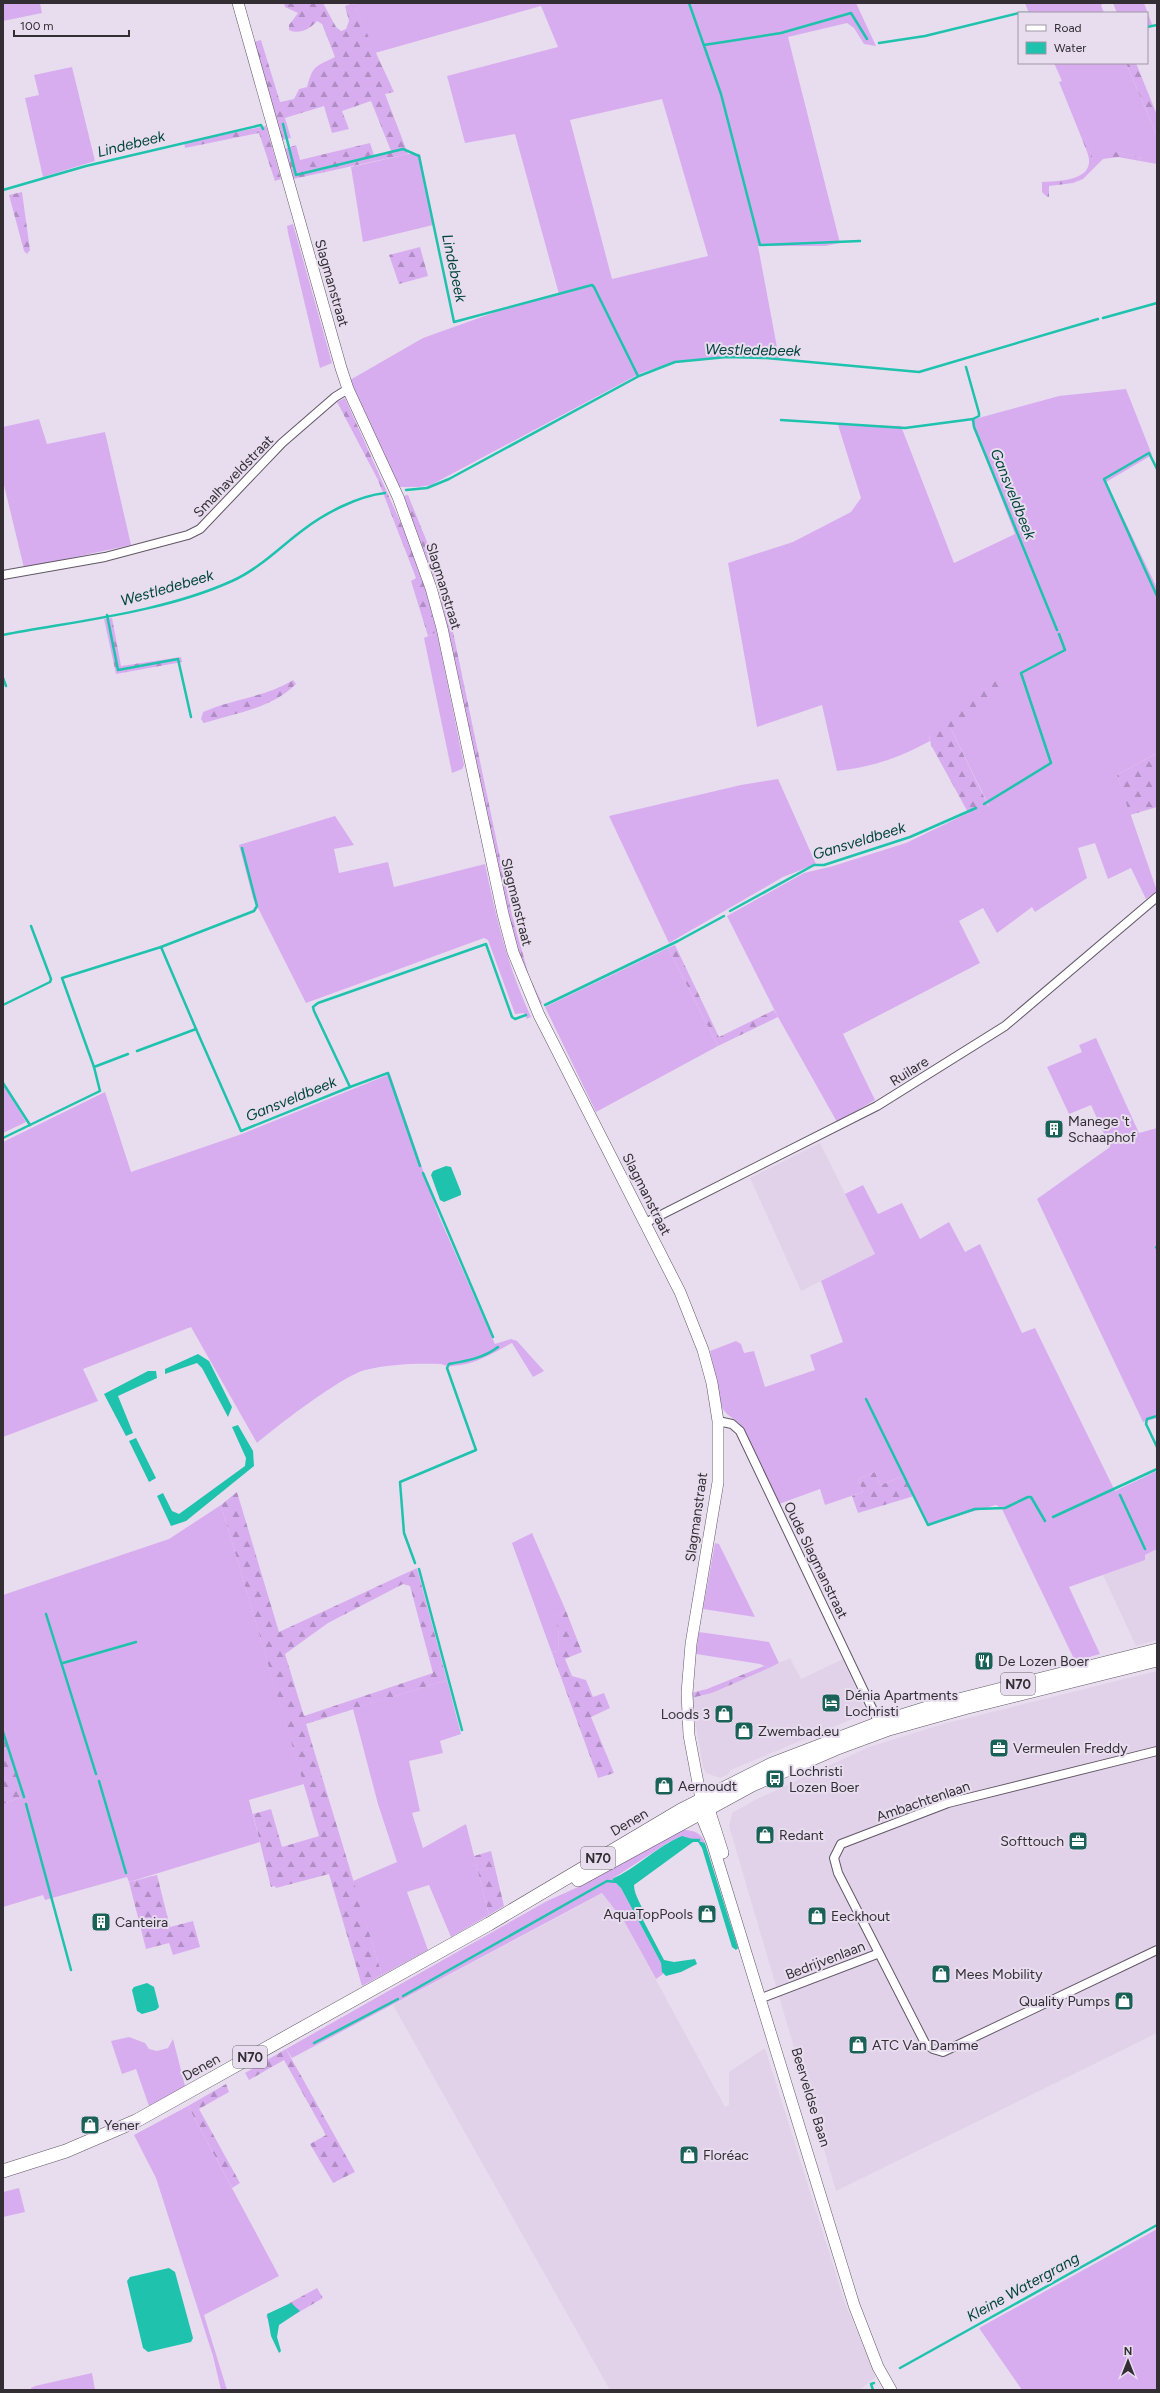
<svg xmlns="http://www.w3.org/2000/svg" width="1160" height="2393" viewBox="0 0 1160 2393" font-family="Figtree,sans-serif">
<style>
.built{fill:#e1d2ea}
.grass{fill:#d8adef;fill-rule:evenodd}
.forest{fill:url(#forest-firs);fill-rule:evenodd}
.water{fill:#1ec2ad}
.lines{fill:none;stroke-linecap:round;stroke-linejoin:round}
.stream{stroke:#1ec2ad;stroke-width:2.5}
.minor-casing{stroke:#615766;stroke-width:10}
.secondary-casing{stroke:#615766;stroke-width:12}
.primary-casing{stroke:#615766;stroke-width:14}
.minor{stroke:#fff;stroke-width:8}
.secondary{stroke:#fff;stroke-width:11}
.primary{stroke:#fff;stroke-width:13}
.labels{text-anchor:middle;stroke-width:4;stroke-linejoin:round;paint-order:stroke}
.shield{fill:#e8ddee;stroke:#69626c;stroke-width:1}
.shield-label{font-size:13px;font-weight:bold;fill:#322e34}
.street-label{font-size:14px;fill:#322e34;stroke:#e8ddee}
.poi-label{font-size:14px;fill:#322e34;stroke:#e8ddee;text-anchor:start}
.water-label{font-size:15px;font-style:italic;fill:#00453c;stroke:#e8ddee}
</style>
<defs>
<pattern id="forest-firs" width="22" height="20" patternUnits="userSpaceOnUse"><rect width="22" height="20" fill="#d8adef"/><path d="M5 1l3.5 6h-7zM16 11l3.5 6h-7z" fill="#b08dc2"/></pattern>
</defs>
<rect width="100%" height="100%" fill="#e8ddee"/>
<!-- built -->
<g class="built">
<path d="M820,1143L875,1254L801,1291L750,1178Z"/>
<path d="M1157,1549V1640L1136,1646L1103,1575L1144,1560L1145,1555Z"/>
<path d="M790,1658L801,1679L843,1659L865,1710L857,1717L731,1770L727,1775L720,1778L706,1773L703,1767L691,1698L712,1693Z"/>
<path d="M1157,1671V2033L836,2191L729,1826L732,1813L757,1799L869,1747L943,1724Z"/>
<path d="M603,1893L624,1921L725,2107L729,2105V2072L765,2048L845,2303L876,2377L859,2390H610L393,2005Z"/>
</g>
<!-- grass -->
<g class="grass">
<path d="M3,3H40L42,13L3,21Z"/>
<path d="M353,3H856L876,46L864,44L854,28L847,23L788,37L840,243L825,246H758L779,358C728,356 689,355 641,373L431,485L419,487H399L350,380L423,338L504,309L559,294L515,134L465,143L447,76L558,47L541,6L375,53ZM662,99L708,256L612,279L570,120Z"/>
<path d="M1025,3H1105L1101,5L1104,13H1029Z"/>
<path d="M1113,3H1144L1153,27L1147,28V13H1117Z"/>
<path d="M1054,63H1126L1157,136V164L1140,161L1141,158C1122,153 1110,147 1093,160L1085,138L1082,139L1059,82L1062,81Z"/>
<path d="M72,67L95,161L43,177L25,98L39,95L34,75Z"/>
<path d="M408,154H420L433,225L363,242L351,167Z"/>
<path d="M293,224L332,363L320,368L288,233L287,226Z"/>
<path d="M1126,389L1152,455L1106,482L1157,588V753L1117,775L1157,891L1146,899L1131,868L1108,879L1095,843L1078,848L1087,878L1035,912L1032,907L997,933L983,908L959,921L980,963L843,1034L875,1100L837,1122L778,1017L727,916L804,873L833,866L906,843L968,813L970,815L989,806L951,729L929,734L930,741C896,759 875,766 837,771L822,705L757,727L728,563L793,542L851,512L861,498L838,425L901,426L954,563L1015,534L971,420L1059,396Z"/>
<path d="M39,419L47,444L105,432L131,545L24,568L3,481V427Z"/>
<path d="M437,632L464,765L462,769L452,773L424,638Z"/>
<path d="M778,779L816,864L783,877L669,943L609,816L741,785Z"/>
<path d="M335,816L354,845L334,849L339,873L388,862L394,887L485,864C496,917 508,968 531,1017L527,1019L524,1013L515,1014L488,940L484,938L306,1003L253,898L239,845Z"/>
<path d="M668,948L718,1046L596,1112L545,1007Z"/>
<path d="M1096,1038L1139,1133L1157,1128V1418L1143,1422L1037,1199L1110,1147L1091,1105L1069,1114L1047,1067L1082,1052L1079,1045Z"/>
<path d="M390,1074L438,1214L495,1344L511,1339L517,1341L544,1371L533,1377L512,1343C493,1353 475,1365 453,1366C449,1367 445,1365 441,1364C417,1363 389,1364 365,1370C342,1376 277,1426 257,1443L191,1327L83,1369L98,1401L3,1437V1142L105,1092L131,1172L239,1135Z"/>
<path d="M3,1084L26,1122L3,1133Z"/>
<path d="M863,1185L878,1214L902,1203L920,1239L949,1222L965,1252L980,1244L1022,1333L1035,1328L1115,1491L1157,1471V1549L1145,1555V1560L1069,1587L1100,1654L1075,1661L1002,1509L996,1505L928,1524L904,1476L880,1485L875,1472L858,1479L863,1492L825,1505L820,1489L779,1504L739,1423L727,1414L722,1408L710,1351L736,1341L741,1344L744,1353L754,1351L765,1387L815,1370L810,1355L843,1342L821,1281L875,1254L845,1194Z"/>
<path d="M221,1505L304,1784L249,1800L260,1842L129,1882L127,1877L45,1900L43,1895L3,1907V1804L24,1796L3,1732V1595L169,1539Z"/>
<path d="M532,1533L566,1611L554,1616C559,1626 560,1639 558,1650L552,1653L512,1543Z"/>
<path d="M715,1543L719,1544L755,1617L703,1609Z"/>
<path d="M699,1632L769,1642L779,1663L769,1668L760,1664L696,1654Z"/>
<path d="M447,1680L461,1734L440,1741L443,1753L409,1761L420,1811L412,1813L423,1848L466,1824L489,1915L451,1937L429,1885L407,1892L428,1950L382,1975L353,1881L397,1862L378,1804L353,1709Z"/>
<path d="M684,1830C694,1830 701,1833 705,1843L682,1837L669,1842L612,1879L621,1888L661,1963L663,1974L656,1979L624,1921L602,1893L292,2058L286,2049L547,1901L576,1888Z"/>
<path d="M129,2037L145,2043L149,2049L157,2051L168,2048L173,2039L185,2086L149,2106L136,2069L122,2074L111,2041Z"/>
<path d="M188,2106L279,2276L204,2315L227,2390H221L213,2356L156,2178L134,2135Z"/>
<path d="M19,2188L25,2212L3,2217V2192Z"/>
<path d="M1157,2229V2390H1022L979,2328Z"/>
<path d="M92,2373L95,2390H31V2388L35,2386Z"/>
</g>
<!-- forest -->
<g class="forest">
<path d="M284,3H323L336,27L341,31L346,29L349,21L345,6L353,3L394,92L385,94L408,154L293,179L285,149L296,145L300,160L370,143L374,155L391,151L371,101L342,111L349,129L332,133L324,106L285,118L291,138L282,140L253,42L261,40L280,102L294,99L299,89L307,87C313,65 315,67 335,57L322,24L317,21C310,29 299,35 289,30V25L298,13L285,7Z"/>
<path d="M1126,63H1136L1157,115V136Z"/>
<path d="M266,126L281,179L275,181L259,133L185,148L184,143Z"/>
<path d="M1085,137L1093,159C1111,147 1122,153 1141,158L1140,161L1118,157L1103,159L1083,179L1073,183L1049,186V197L1046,196L1042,192V182C1054,181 1087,182 1089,163C1090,156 1084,145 1082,139Z"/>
<path d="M22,192L30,250L27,254L24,251L9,195Z"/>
<path d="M420,247L428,276L399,284L389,255Z"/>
<path d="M345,398L407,537L422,576L437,632L428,636L411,581L416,578L378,480L337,402Z"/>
<path d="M408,495L442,579L512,915L529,976L542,1003L539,1004L517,949L492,842L461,688L436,582L403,496Z"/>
<path d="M112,618L121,666L181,657L182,662L116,674L104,619Z"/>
<path d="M1002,676L1008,685L951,729L989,807L970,816L931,745L929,734L938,723Z"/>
<path d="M293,680L296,684C272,708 237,713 204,723L201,719L203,712C232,699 266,697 293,680Z"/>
<path d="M1157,753V807L1130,815L1117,775Z"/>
<path d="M675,945L719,1037L774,1010L778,1017L718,1046L668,948Z"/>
<path d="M875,1472L880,1485L904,1476L914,1496L858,1513L852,1496L863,1492L858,1479Z"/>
<path d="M237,1492L279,1632L417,1568L447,1680L306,1724L382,1975L362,1986L329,1874L276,1888L275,1886L271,1887L253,1814L271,1809L282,1847L319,1836L221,1505ZM403,1584L410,1586L433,1673L304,1716L285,1654L328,1623Z"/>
<path d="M566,1611L582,1652L565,1659L572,1676L586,1680L593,1697L604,1693L610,1708L591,1717L614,1773L598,1778L552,1653L558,1650C560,1639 559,1625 553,1616Z"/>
<path d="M764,1666L769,1668L712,1693L691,1698V1693L707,1689Z"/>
<path d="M3,1732L24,1796L3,1804Z"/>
<path d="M491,1851L504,1906L489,1915L474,1856Z"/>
<path d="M157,1875L170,1927L193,1921L200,1947L173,1955L169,1943L146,1949L129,1882Z"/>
<path d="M286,2049L355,2172L333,2183L310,2144L326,2135L284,2060L249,2080L245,2073Z"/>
<path d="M226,2084L229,2092L199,2109L240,2183L232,2188L188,2106Z"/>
<path d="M317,2288L323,2298L272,2328L266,2316Z"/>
</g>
<!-- water -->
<g class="water">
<path d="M446,1166L451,1167L461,1192V1195L444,1202L440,1200L431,1175L433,1171Z"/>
<path d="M198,1354L209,1361L232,1407L228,1417L202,1368L197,1363L165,1374V1369Z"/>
<path d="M148,1371H156L157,1378L118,1396L133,1433L126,1436L104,1394Z"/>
<path d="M238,1425L253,1451L254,1466L186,1521L171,1526L157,1496L163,1493L172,1511L179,1514L245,1466L246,1458L232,1427Z"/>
<path d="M136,1438L156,1478L149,1482L129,1441Z"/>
<path d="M682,1836L705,1843L738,1948L736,1950L732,1947L702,1848L698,1842H693L634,1885C634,1897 644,1906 645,1919L643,1920L664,1960L674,1962L695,1959L697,1964L681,1972L666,1976L662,1972L661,1963L621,1888L612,1879C637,1868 656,1847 682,1836Z"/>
<path d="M147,1983L154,1987L159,2007L156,2010L142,2014L137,2011L132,1990L134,1987Z"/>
<path d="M169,2268L175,2272L193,2338L191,2342L148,2352L143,2348L127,2281L130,2277Z"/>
<path d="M291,2303L300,2311L279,2325L277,2337L281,2351L279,2353L271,2336L267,2314Z"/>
</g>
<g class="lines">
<!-- stream -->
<g class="stream">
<path d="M689,3L721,94L760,245L860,241"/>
<path d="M1019,13H1031"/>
<path d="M1147,27L1157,25"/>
<path d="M879,43L925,36L1019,13"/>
<path d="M704,45L781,33L851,13L867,39"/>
<path d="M283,124L296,175L403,149L419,156L454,322L592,285L594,287L638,376"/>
<path d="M3,190L86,166L261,125L263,129"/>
<path d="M1103,318L1157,303"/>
<path d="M966,367L979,413V416L973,419L974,427L1057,630"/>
<path d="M781,420L905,428L973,419"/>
<path d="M1157,469L1149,453L1104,479L1157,596"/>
<path d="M406,490L427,488L449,479L639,376L675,362L727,357L766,358L919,372L1098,319"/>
<path d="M107,615L118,670L178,659L191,717"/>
<path d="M3,635C76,621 164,612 232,581C259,569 280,547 303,530C325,513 358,496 385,493"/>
<path d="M3,678L6,686"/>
<path d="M984,804L1051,763L1021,673L1065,650L1059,634"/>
<path d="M730,911L814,865H824L910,837L976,808"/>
<path d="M161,947L196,1029"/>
<path d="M3,1005L50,982L51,979L31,926"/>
<path d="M545,1005L678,941L724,916"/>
<path d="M137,1051L196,1029L241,1131L350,1087L314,1011L313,1007L318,1003L486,944L512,1017L515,1019L526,1015"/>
<path d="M94,1067L62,978L161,947L254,911L257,906L242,848"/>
<path d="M3,1083L30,1125"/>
<path d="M350,1087L388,1073L420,1166"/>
<path d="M3,1138L100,1091L94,1067L128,1054"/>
<path d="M423,1173L493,1337"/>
<path d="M1156,1247L1157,1249"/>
<path d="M866,1399L928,1525L975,1509L1005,1508L1028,1497H1031L1045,1521"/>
<path d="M1157,1416L1147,1419L1146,1424L1157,1447"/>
<path d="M1120,1495L1145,1549"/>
<path d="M1053,1517L1157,1469"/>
<path d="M415,1563L404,1533L400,1482L476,1450L447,1368L449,1364C466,1361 484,1358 498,1347"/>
<path d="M419,1569L462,1730"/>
<path d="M46,1614L96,1774"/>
<path d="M63,1663L136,1642"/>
<path d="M3,1732L24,1797"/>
<path d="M99,1781L126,1873"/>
<path d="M26,1804L71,1970"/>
<path d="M688,1840H699"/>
<path d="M403,1996L607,1881L618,1882"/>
<path d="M314,2043L398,1999"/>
<path d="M900,2368L1157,2225"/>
<path d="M873,2390L871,2384L874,2383"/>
</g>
<defs>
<g id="minor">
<path d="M3,575L105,557L188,535L200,529L282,443L335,397L348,389"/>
<path d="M645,1223L877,1106L1005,1026L1157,897"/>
<path d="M718,1421L732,1424L740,1431L879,1723"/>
<path d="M1157,1751L948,1803L841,1844L834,1858L838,1873L925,2043L933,2049L943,2052L1157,1950"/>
<path d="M759,1999L877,1954"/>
</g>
<g id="secondary">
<path d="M238,3L341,368L348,389L398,497L431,588L442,628L503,914L513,952L539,1015L680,1292L703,1350L712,1383L718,1421V1482L691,1644L687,1693L689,1735L701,1799L700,1813L712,1842L854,2305L878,2367L891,2390"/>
<path d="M704,1802L709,1809L723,1853"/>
</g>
<g id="primary">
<path d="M578,1880L752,1785L835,1749L889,1729L964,1708L1157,1660"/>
<path d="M3,2171L66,2151L136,2121L489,1924L681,1810L772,1764L879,1723L927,1708L1157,1650"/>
</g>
</defs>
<!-- minor casing -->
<use href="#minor" class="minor-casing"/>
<!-- secondary casing -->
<use href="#secondary" class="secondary-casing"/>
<!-- primary casing -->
<use href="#primary" class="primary-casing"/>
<!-- minor -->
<use href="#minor" class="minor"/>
<!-- secondary -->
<use href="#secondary" class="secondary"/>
<!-- primary -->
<use href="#primary" class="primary"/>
</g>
<!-- icons -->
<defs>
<symbol id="building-square" viewBox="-11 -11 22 22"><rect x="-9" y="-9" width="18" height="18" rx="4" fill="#1a6257" stroke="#e8ddee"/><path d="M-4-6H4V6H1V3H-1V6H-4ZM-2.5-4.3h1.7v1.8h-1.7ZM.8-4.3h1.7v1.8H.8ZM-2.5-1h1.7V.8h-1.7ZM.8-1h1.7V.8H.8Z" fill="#fff"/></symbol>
<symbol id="restaurant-square" viewBox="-11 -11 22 22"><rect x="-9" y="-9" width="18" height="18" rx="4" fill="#1a6257" stroke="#e8ddee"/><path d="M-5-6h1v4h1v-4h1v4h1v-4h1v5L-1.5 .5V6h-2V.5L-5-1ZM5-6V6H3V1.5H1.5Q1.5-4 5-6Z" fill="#fff"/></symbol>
<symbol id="hotel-square" viewBox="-11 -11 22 22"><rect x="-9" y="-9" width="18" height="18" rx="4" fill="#1a6257" stroke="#e8ddee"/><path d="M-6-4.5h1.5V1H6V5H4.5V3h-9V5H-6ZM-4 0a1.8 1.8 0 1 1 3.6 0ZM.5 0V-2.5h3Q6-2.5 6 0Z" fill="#fff"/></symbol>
<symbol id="shop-square" viewBox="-11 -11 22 22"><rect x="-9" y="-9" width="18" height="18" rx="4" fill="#1a6257" stroke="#e8ddee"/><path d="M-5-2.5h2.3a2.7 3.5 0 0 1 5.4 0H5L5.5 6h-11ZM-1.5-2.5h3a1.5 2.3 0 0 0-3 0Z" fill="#fff"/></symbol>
<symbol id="office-square" viewBox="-11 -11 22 22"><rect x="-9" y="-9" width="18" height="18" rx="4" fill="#1a6257" stroke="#e8ddee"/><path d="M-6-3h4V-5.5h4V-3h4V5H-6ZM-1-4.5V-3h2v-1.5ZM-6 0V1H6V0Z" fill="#fff"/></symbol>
<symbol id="bus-square" viewBox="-11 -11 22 22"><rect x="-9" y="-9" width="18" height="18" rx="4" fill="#1a6257" stroke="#e8ddee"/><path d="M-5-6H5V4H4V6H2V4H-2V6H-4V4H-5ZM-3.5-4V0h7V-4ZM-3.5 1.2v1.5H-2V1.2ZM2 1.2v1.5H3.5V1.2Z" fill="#fff"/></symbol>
</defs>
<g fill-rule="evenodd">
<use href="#building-square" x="1043" y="1118" width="22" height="22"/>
<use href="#restaurant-square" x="973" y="1650" width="22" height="22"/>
<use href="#hotel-square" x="820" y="1692" width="22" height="22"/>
<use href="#shop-square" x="713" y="1703" width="22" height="22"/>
<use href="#shop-square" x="733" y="1720" width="22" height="22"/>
<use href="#office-square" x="988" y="1737" width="22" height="22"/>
<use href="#bus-square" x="764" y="1768" width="22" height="22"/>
<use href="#shop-square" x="653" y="1775" width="22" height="22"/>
<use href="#shop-square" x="754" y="1824" width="22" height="22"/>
<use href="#office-square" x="1067" y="1830" width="22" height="22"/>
<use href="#shop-square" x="696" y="1903" width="22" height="22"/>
<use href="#shop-square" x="806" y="1905" width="22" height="22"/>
<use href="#building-square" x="90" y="1911" width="22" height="22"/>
<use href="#shop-square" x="930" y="1963" width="22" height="22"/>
<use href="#shop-square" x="1113" y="1990" width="22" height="22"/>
<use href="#shop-square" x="847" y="2034" width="22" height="22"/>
<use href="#shop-square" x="79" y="2114" width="22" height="22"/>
<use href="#shop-square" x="678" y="2144" width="22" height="22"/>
</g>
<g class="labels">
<!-- shield labels -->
<g class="shield">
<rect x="1001" y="1673" width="34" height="22" rx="3"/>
<rect x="581" y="1847" width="34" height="22" rx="3"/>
<rect x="233" y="2046" width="34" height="22" rx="3"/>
</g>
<g class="shield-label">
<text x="1018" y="1689">N70</text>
<text x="598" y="1863">N70</text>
<text x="250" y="2062">N70</text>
</g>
<!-- street labels -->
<g class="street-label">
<text transform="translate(332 283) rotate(74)" y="5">Slagmanstraat</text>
<text transform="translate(233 476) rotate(-46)" y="5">Smalhaveldstraat</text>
<text transform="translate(444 586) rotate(73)" y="5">Slagmanstraat</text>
<text transform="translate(517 902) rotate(76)" y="5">Slagmanstraat</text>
<text transform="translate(909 1071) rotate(-32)" y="5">Ruilare</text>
<text transform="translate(647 1194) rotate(63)" y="5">Slagmanstraat</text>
<text transform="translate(696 1517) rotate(-82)" y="5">Slagmanstraat</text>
<text transform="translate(816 1560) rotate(64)" y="5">Oude Slagmanstraat</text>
<text transform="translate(923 1801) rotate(-19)" y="5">Ambachtenlaan</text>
<text transform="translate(629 1822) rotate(-30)" y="5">Denen</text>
<text transform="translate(825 1960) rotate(-21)" y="5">Bedrijvenlaan</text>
<text transform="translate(201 2067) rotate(-29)" y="5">Denen</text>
<text transform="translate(811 2097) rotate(73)" y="5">Beerveldse Baan</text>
</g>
<!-- poi labels -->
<g class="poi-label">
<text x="1068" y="1126">Manege 't<tspan x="1068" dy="16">Schaaphof</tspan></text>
<text x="998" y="1666">De Lozen Boer</text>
<text x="845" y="1700">Dénia Apartments<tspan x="845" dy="16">Lochristi</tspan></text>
<text x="710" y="1719" text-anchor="end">Loods 3</text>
<text x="758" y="1736">Zwembad.eu</text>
<text x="1013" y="1753">Vermeulen Freddy</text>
<text x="789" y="1776">Lochristi<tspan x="789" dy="16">Lozen Boer</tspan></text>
<text x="678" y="1791">Aernoudt</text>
<text x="779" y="1840">Redant</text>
<text x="1064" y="1846" text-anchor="end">Softtouch</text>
<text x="693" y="1919" text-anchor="end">AquaTopPools</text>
<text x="831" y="1921">Eeckhout</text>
<text x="115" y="1927">Canteira</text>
<text x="955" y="1979">Mees Mobility</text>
<text x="1110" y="2006" text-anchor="end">Quality Pumps</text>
<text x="872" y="2050">ATC Van Damme</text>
<text x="104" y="2130">Yener</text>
<text x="703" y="2160">Floréac</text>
</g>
<!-- water labels -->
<g class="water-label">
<text transform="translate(131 144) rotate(-14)" y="5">Lindebeek</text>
<text transform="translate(454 268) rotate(78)" y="5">Lindebeek</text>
<text transform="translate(753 350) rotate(1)" y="5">Westledebeek</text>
<text transform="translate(1013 494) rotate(68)" y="5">Gansveldbeek</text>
<text transform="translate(167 588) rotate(-16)" y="5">Westledebeek</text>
<text transform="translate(859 841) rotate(-17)" y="5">Gansveldbeek</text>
<text transform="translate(291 1099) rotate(-22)" y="5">Gansveldbeek</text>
<text transform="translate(1023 2287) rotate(-29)" y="5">Kleine Watergrang</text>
</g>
</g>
<!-- border -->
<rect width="1160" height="2393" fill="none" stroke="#322e34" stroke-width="8"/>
<!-- legend -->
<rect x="1018" y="12" width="130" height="52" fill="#e8ddee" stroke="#9f97a4"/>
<rect x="1026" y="25" width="20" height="6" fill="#ffffff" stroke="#9f97a4"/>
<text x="1054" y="32" font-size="12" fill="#322e34">Road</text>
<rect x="1026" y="42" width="20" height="12" fill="#1ec2ad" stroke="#9f97a4"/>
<text x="1054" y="52" font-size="12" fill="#322e34">Water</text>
<!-- north arrow -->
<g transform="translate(1128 2361)" stroke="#e8ddee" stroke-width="3" paint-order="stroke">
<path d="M0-3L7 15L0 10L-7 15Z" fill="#322e34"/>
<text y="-6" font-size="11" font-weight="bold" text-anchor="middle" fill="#322e34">N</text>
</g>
<!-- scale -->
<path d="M14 30v6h115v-6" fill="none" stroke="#322e34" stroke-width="2"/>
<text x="20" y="30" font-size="12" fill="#322e34" stroke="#e8ddee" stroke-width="3" paint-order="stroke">100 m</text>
</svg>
